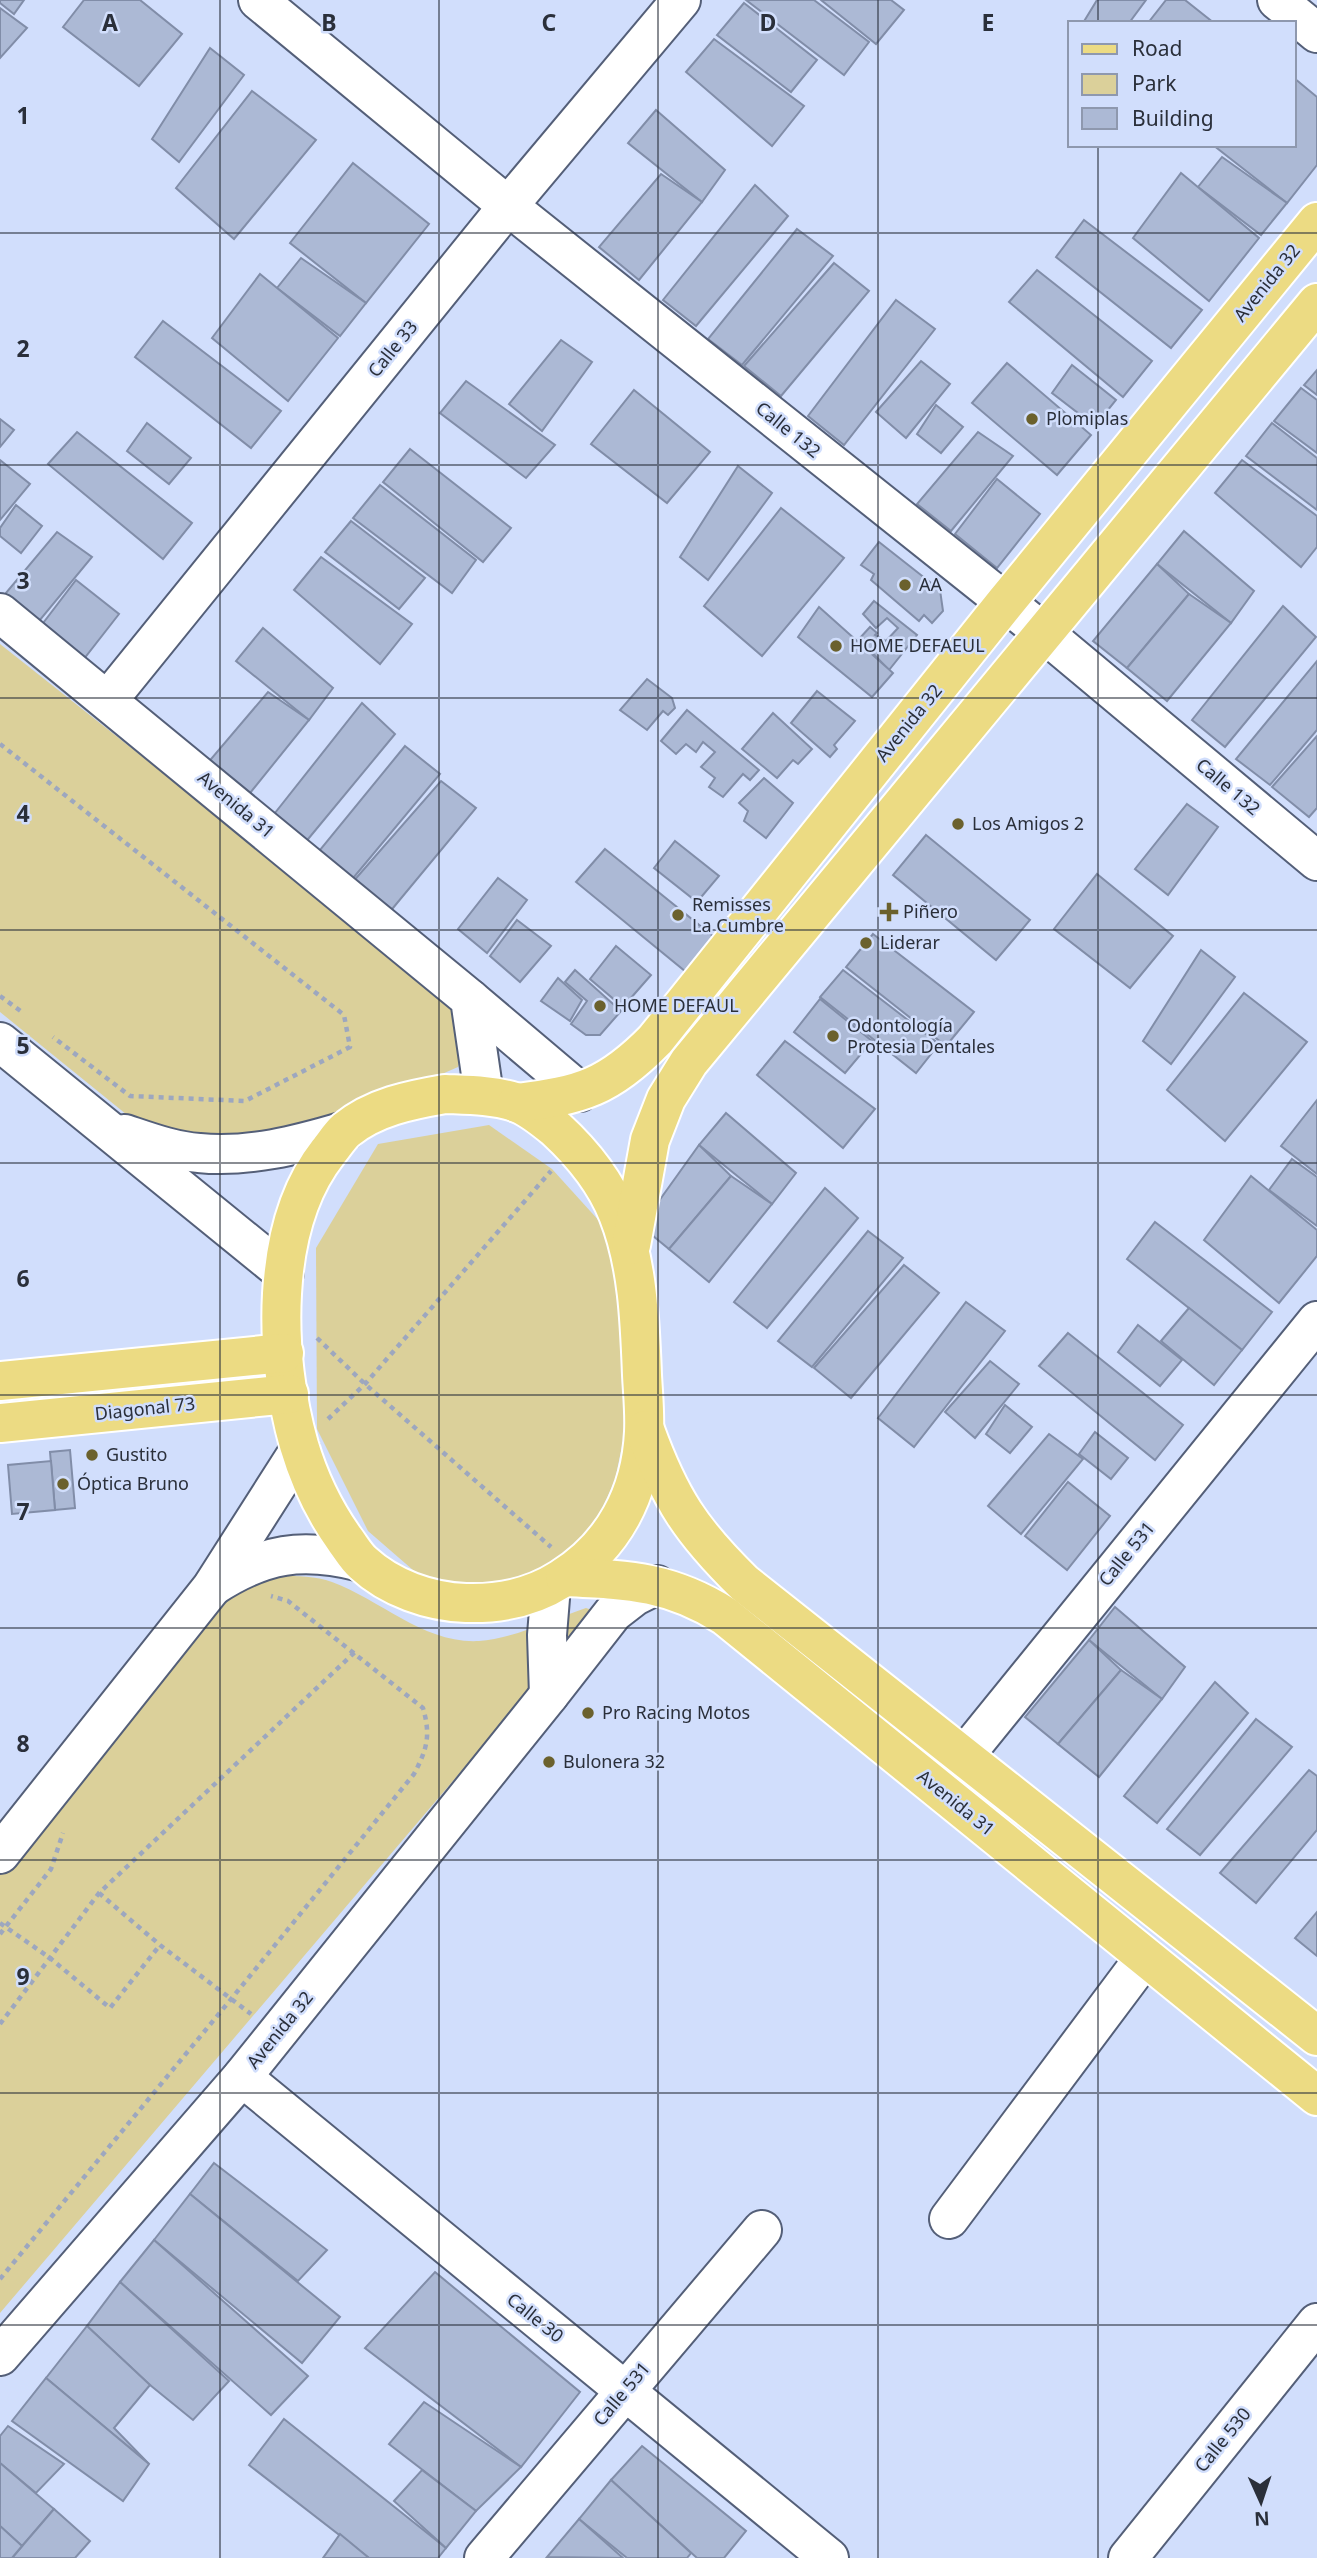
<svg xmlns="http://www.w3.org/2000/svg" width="1317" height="2558" viewBox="0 0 1317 2558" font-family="'Noto Sans',sans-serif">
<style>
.green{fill:#dbd09a}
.building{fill:#acb9d5;stroke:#818da8;stroke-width:2}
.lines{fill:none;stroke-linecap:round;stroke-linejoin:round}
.minor-casing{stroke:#545f78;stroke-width:42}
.major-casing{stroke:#fff;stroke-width:42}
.path{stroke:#9da7bf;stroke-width:4.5;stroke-dasharray:5 5;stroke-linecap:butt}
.minor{stroke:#fff;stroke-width:38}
.major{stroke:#ecdb83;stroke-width:38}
.grid{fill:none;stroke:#2a2f3a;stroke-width:2;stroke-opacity:0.55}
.poi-dot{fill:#6b612d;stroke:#d1defc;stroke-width:2.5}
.labels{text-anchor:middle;stroke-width:5;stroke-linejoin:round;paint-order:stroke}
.street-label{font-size:18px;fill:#2a2f3a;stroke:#d1defc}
.poi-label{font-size:18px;fill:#2a2f3a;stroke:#d1defc;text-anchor:start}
.grid-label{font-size:23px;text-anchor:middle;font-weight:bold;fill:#2a2f3a;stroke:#d1defc;stroke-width:5;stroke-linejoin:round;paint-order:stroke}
</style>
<rect width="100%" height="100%" fill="#d1defc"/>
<!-- green -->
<g class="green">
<path d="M0,644L465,1012L468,1038L458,1067L279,1145L158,1140L0,1012Z"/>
<path d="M489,1125L552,1169L611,1234L636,1378L615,1480L575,1569L512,1595L436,1590L368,1531L317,1429L316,1248L378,1144Z"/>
<path d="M279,1576C297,1576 316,1576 332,1582C381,1600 424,1644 479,1641C513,1639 553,1619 586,1608L592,1610L590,1620L0,2313V1856L220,1605L258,1581Z"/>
</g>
<!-- building -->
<g class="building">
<path d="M0,0H24L14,14L0,3Z"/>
<path d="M84,0H140L182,34L139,86L63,27Z"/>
<path d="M746,0H814L869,42L844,75Z"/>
<path d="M821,0H891L904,10L876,44Z"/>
<path d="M1097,0H1146L1129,23H1083Z"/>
<path d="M1166,0H1185L1214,23H1148Z"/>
<path d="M744,3L817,60L791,92L717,35Z"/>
<path d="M0,8L27,28L0,58Z"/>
<path d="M714,39L804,106L772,146L686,72Z"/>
<path d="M210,48L244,75L179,162L152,139Z"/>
<path d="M1294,78L1317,97V165L1287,203L1213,145H1294Z"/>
<path d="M252,91L316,140L234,239L176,188Z"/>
<path d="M656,110L725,170L702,202L628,143Z"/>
<path d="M1222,157L1287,203L1261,235L1198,187Z"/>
<path d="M353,163L429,224L366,303L290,243Z"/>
<path d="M1181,173L1259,238L1209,301L1133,238Z"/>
<path d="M661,174L702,202L639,280L599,247Z"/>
<path d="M755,185L788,216L696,326L663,300Z"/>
<path d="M1084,220L1202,310L1171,348L1056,257Z"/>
<path d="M797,229L833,256L742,365L708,339Z"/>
<path d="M301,258L366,303L340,336L277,288Z"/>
<path d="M834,263L869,291L781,396L744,366Z"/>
<path d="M1037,270L1152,361L1123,397L1009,302Z"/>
<path d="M260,274L338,338L288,401L212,338Z"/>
<path d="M896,300L935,329L844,445L808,416Z"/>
<path d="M163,321L281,411L251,448L135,357Z"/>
<path d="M561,340L592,362L542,431L509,404Z"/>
<path d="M921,361L950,384L906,438L876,412Z"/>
<path d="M1007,363L1091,435L1057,475L972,403Z"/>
<path d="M1072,365L1116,400L1095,426L1052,393Z"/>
<path d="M1317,370V395L1304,385Z"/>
<path d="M466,381L555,445L526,478L440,413Z"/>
<path d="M1301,388L1317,400V453L1274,421Z"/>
<path d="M634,390L710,452L667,503L591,444Z"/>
<path d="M936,405L963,427L941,453L917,434Z"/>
<path d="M0,419L14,430L0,447Z"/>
<path d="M147,423L191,458L169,484L127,451Z"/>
<path d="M1272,423L1317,458V510L1246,456Z"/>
<path d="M77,432L192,523L163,559L48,464Z"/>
<path d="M978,432L1013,456L951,531L917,504Z"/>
<path d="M410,449L511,528L483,562L383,482Z"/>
<path d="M0,460L30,484L0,520Z"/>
<path d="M1242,460L1317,516V547L1301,567L1215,493Z"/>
<path d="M738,466L772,493L708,580L680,557Z"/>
<path d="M997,479L1040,514L997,568L955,534Z"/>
<path d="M380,485L476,560L452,593L353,518Z"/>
<path d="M16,505L42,526L21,553L0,536V528Z"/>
<path d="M781,508L844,558L762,656L704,606Z"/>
<path d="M351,521L425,578L399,609L325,552Z"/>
<path d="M1184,531L1254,591L1231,623L1157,564Z"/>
<path d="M57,532L92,557L30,632L0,600Z"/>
<path d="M879,542L940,590L943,611L932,623L924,615L919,621L871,580L874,574L861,565Z"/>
<path d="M321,557L412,624L380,664L294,590Z"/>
<path d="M1157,564L1189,594L1127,668L1093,641Z"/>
<path d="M76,580L119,614L76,669L34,635Z"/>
<path d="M1189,594L1231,623L1167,701L1127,668Z"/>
<path d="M874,601L917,635L889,670L859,639L870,627L877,633L875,635L886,641L898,628L887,618L876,628L863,614Z"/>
<path d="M1283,606L1316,637L1225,747L1192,720Z"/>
<path d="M819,607L893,673L872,697L798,637Z"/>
<path d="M263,628L333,688L309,720L236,661Z"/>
<path d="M1317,661V730L1270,785L1236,759Z"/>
<path d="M647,679L672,698L675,708L668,715L663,711L647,730L620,710Z"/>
<path d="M817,691L855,721L834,745L837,749L830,757L791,723Z"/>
<path d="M268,692L309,720L246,798L206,765Z"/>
<path d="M362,703L395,734L304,844L271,818Z"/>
<path d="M687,710L759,770L750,780L743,774L723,797L709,787L715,778L701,767L715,752L703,742L696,752L686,744L676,754L661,741Z"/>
<path d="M773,713L812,749L798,764L793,760L777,778L742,749Z"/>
<path d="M1317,736V808L1309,817L1272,787Z"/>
<path d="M405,746L440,774L349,883L315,856Z"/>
<path d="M764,778L793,803L766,838L744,821L748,811L739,803Z"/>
<path d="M441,781L476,808L388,914L351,884Z"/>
<path d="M1187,804L1218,827L1168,895L1135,869Z"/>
<path d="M926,835L1030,920L996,960L893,875Z"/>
<path d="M675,841L719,876L697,902L654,868Z"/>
<path d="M605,849L719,941L691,976L576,882Z"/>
<path d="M1097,874L1173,936L1130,988L1054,929Z"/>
<path d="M498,878L527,900L487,953L458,929Z"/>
<path d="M517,920L551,946L520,982L490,956Z"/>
<path d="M873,934L974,1012L946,1046L846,967Z"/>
<path d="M616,946L651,975L623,1007L590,979Z"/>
<path d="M1201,950L1235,977L1171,1064L1143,1041Z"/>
<path d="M575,970L621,1011L600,1035H586L571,1024L587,1001L565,982Z"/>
<path d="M843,970L939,1044L916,1073L820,997Z"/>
<path d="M558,978L582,1000L570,1021L541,1001Z"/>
<path d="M1244,993L1307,1042L1225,1141L1167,1090Z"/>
<path d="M820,999L872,1041L845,1073L794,1032Z"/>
<path d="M785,1041L875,1109L843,1148L757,1075Z"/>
<path d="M1317,1100V1174L1281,1146Z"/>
<path d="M726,1113L796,1173L772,1204L699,1145Z"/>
<path d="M699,1145L731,1176L669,1249L641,1226Z"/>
<path d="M1292,1159L1317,1177V1226L1269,1190Z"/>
<path d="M731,1176L772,1204L709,1282L669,1249Z"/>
<path d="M1251,1176L1317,1230V1256L1279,1303L1204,1240Z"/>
<path d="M825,1188L858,1218L767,1328L734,1302Z"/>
<path d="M1155,1222L1272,1312L1242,1350L1127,1259Z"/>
<path d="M868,1231L903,1258L812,1367L778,1341Z"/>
<path d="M904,1265L939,1293L851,1398L814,1368Z"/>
<path d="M966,1302L1005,1331L914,1447L878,1418Z"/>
<path d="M1189,1308L1242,1350L1214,1385L1161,1341Z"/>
<path d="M1138,1325L1182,1360L1160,1386L1118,1352Z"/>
<path d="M1068,1333L1183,1425L1155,1460L1039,1366Z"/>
<path d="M990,1361L1019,1384L975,1438L945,1412Z"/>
<path d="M1005,1405L1032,1427L1010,1453L986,1434Z"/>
<path d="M1095,1432L1128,1458L1111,1479L1079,1454Z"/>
<path d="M1049,1434L1083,1459L1021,1534L988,1506Z"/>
<path d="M70,1450L75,1508L55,1510L50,1452Z"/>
<path d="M51,1461L55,1510L12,1514L8,1465Z"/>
<path d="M1068,1482L1110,1516L1067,1570L1025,1536Z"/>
<path d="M1115,1607L1185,1667L1162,1699L1089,1640Z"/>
<path d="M1089,1640L1121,1670L1058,1744L1025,1717Z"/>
<path d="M1121,1670L1162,1699L1099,1777L1058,1744Z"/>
<path d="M1215,1682L1248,1713L1157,1823L1124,1796Z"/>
<path d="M1256,1719L1292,1747L1200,1855L1167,1829Z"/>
<path d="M1309,1770L1317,1776V1830L1256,1903L1220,1873Z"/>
<path d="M1317,1912V1956L1295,1938Z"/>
<path d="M214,2163L327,2250L298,2281L190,2194Z"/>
<path d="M190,2194L340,2317L302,2363L154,2240Z"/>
<path d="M154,2240L308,2376L271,2415L120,2282Z"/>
<path d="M435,2272L580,2392L521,2467L365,2348Z"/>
<path d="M120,2282L229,2381L193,2420L150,2385L87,2326Z"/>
<path d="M87,2326L150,2385L114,2428L149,2464L46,2378Z"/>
<path d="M46,2378L149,2464L123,2501L12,2421Z"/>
<path d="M424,2402L521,2467L476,2511L389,2444Z"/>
<path d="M284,2419L446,2548L438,2558H369L249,2465Z"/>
<path d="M8,2426L64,2464L36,2493L0,2463V2436Z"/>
<path d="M642,2446L746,2531L724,2558H697L611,2480Z"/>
<path d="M0,2463L54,2509L22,2546L0,2526Z"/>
<path d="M422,2470L476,2511L446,2548L394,2501Z"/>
<path d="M611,2480L691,2553L687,2558H627L579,2519Z"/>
<path d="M54,2509L90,2541L75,2558H12Z"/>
<path d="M579,2519L623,2558L547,2557Z"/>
<path d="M0,2526L22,2546L12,2558H0Z"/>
<path d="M340,2534L369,2558H323Z"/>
</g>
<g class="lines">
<defs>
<g id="minor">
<path d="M258,0L508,206L1044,633L1317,861"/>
<path d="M1277,0L1317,33"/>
<path d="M0,613L470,999L484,1095"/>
<path d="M108,700L508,206L681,0"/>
<path d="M470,999L580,1092"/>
<path d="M0,1042L284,1273"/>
<path d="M125,1134C149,1142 173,1151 199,1153C248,1158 298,1145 345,1131"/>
<path d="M213,1586C264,1553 302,1547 361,1562"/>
<path d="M549,1695L547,1635L551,1586"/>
<path d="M938,1788L1317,1321"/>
<path d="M0,1854L212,1587L300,1449"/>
<path d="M242,2077L829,2558"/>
<path d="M949,2219L1145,1957"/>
<path d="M0,2356L242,2077L549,1695L613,1613L635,1596L657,1585"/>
<path d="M484,2558L762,2230"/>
<path d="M1128,2558L1317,2323"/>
</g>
<g id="major">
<path d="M445,1094C468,1095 492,1095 515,1102C529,1107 544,1119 556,1129C582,1153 605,1181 618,1214C638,1264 640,1322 642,1375C643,1394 645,1413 644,1432C641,1493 614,1546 561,1579C533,1597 499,1604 466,1603C430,1602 390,1588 363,1563C356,1557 351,1548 345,1540C325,1512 309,1479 299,1445C274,1357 269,1227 328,1152C334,1145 339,1136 346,1130C374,1107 410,1100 445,1094Z"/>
<path d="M517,1103C582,1095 609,1087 655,1040L1005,603L1317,222"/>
<path d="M631,1245L650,1140L666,1099L689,1062L1317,303"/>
<path d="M0,1381L284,1353"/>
<path d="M0,1423L289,1394"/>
<path d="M645,1430C670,1499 691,1531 744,1583L1317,2036"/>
<path d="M565,1577C628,1580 670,1581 725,1616L1317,2096"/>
</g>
</defs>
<!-- minor casing -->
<use href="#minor" class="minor-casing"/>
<!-- major casing -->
<use href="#major" class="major-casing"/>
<!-- path -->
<g class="path">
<path d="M0,744L344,1015L350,1047L245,1101L130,1096L53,1037"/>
<path d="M0,996L22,1012"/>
<path d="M317,1338L365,1384L551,1547"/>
<path d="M328,1419L365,1384L551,1171"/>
<path d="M99,1893L160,1945L251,2014"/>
<path d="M0,1923L50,1958L110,2008L160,1945"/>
<path d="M0,1934L51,1869L63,1833"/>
<path d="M0,2024L99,1893L355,1652"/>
<path d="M0,2279L232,1998L414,1774C427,1749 431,1736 423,1708L288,1601L271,1596"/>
</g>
<!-- minor -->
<use href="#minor" class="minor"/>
<!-- major -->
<use href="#major" class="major"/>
</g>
<!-- grid -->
<path class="grid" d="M220,0V2558M439,0V2558M658,0V2558M878,0V2558M1098,0V23M1098,145V2558M0,233H1317M0,465H1317M0,698H1317M0,930H1317M0,1163H1317M0,1395H1317M0,1628H1317M0,1860H1317M0,2093H1317M0,2325H1317"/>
<!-- markers -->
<g class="poi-dot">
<circle cx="1032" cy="419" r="7"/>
<circle cx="905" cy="585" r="7"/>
<circle cx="836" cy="646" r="7"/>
<circle cx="958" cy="824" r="7"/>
<path d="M885.5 901.5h7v7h7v7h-7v7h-7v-7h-7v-7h7z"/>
<circle cx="678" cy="915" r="7"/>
<circle cx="866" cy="943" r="7"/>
<circle cx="600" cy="1006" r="7"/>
<circle cx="833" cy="1036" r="7"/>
<circle cx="92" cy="1455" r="7"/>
<circle cx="63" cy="1484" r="7"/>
<circle cx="588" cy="1713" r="7"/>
<circle cx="549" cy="1762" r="7"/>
</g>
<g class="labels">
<!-- street labels -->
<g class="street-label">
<text transform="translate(1267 283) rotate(-51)" y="6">Avenida 32</text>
<text transform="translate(393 349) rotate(-51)" y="6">Calle 33</text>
<text transform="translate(788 430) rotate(39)" y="6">Calle 132</text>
<text transform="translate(909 723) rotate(-51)" y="6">Avenida 32</text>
<text transform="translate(1228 787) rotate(40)" y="6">Calle 132</text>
<text transform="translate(236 805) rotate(40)" y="6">Avenida 31</text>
<text transform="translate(145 1409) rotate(-6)" y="6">Diagonal 73</text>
<text transform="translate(1127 1554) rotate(-51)" y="6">Calle 531</text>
<text transform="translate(956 1803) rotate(39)" y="6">Avenida 31</text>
<text transform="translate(280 2030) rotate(-51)" y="6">Avenida 32</text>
<text transform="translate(535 2318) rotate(39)" y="6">Calle 30</text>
<text transform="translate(622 2394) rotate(-50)" y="6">Calle 531</text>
<text transform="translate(1223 2440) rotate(-51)" y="6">Calle 530</text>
</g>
<!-- poi labels -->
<g class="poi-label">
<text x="1046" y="425">Plomiplas</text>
<text x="919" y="591">AA</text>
<text x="850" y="652">HOME DEFAEUL</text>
<text x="972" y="830">Los Amigos 2</text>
<text x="692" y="911">Remisses<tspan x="692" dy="21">La Cumbre</tspan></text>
<text x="903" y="918">Piñero</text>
<text x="880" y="949">Liderar</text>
<text x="614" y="1012">HOME DEFAUL</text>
<text x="847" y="1032">Odontología<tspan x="847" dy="21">Protesia Dentales</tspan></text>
<text x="106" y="1461">Gustito</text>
<text x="77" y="1490">Óptica Bruno</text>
<text x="602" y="1719">Pro Racing Motos</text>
<text x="563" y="1768">Bulonera 32</text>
</g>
</g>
<g class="grid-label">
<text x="110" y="31">A</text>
<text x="329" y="31">B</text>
<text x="549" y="31">C</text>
<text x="768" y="31">D</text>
<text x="988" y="31">E</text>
<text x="23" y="124">1</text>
<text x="23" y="357">2</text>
<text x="23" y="589">3</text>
<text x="23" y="822">4</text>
<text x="23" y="1054">5</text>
<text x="23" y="1287">6</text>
<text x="23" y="1520">7</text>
<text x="23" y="1752">8</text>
<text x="23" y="1985">9</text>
</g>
<!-- legend -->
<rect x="1068" y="21" width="228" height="126" fill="#d1defc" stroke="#8e98ae" stroke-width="2"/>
<rect x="1082" y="44" width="35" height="10" fill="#ecdb83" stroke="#8e98ae" stroke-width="2"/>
<text x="1132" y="56" font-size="21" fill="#2a2f3a">Road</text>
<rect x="1082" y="74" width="35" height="21" fill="#dbd09a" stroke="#8e98ae" stroke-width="2"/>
<text x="1132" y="91" font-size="21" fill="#2a2f3a">Park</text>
<rect x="1082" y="108" width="35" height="21" fill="#acb9d5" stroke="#8e98ae" stroke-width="2"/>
<text x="1132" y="126" font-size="21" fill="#2a2f3a">Building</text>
<!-- north arrow -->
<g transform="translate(1261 2502) rotate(177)" stroke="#d1defc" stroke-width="5" paint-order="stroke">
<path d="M0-5L12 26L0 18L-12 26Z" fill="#2a2f3a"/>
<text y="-10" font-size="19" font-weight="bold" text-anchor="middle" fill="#2a2f3a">N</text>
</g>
</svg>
